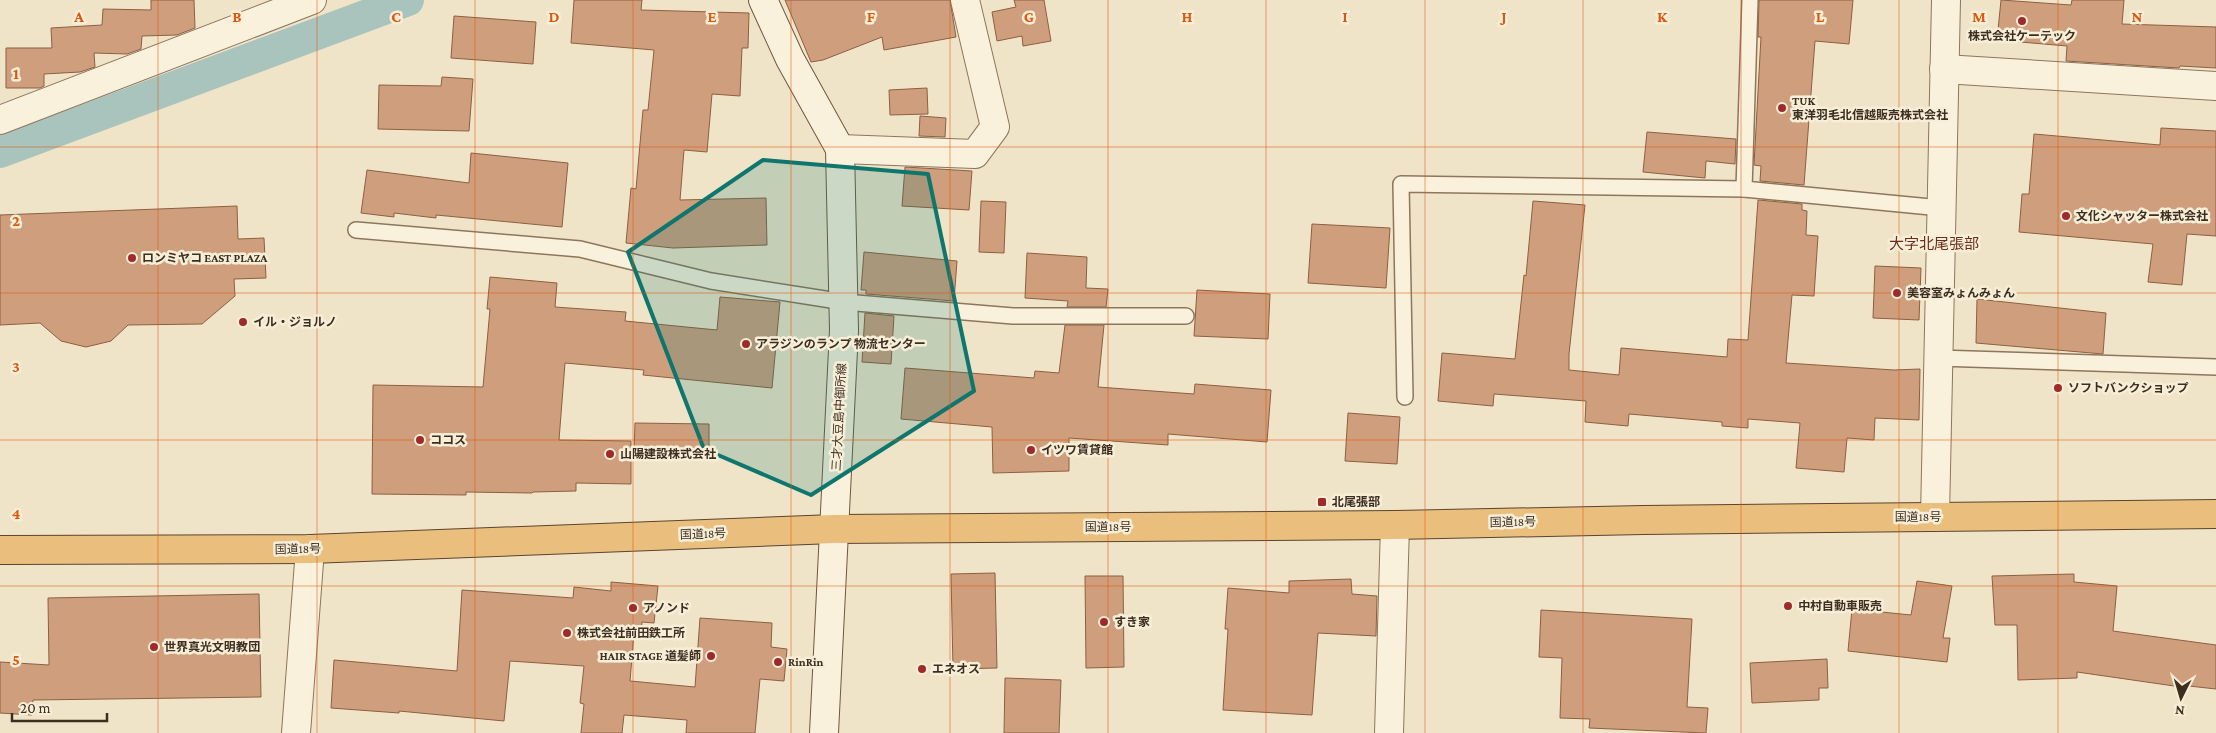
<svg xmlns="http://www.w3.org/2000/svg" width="2216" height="733" viewBox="0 0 2216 733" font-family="'Crimson Pro','Noto Sans JP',serif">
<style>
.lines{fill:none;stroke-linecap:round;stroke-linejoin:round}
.canal{stroke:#a9c4bc;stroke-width:32}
.building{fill:#cf9f7d;stroke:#8d5f41}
.service-casing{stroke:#8d765c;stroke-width:18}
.minor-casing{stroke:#8d765c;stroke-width:30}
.tertiary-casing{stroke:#8d765c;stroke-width:30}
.secondary-casing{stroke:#6f573f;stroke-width:30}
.trunk-casing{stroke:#5b4430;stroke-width:30}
.service{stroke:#faf1dc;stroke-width:15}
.minor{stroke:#faf1dc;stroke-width:28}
.tertiary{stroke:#faf1dc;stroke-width:28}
.secondary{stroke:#faf1dc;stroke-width:28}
.trunk{stroke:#eabe7c;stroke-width:28}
.marked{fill:#0f766e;fill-opacity:0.2;stroke:#0f766e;stroke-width:4;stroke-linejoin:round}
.grid{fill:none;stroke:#df570d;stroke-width:1;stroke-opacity:0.55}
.poi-dot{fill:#9e2a2b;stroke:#f7eed8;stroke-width:2}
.labels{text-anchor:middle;stroke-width:5;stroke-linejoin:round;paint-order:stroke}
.poi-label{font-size:12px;font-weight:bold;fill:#3d2e20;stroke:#f7eed8;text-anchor:start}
.street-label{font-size:12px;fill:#3d2e20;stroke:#f7eed8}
.quarter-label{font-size:15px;fill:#6b2e1e;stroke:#f7eed8}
.grid-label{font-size:16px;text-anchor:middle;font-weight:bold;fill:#df570d;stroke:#f7eed8;stroke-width:5;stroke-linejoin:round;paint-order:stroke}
</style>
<rect width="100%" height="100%" fill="#f0e4c8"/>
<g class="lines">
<!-- canal -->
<path class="canal" d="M0,152L408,0"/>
</g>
<!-- building -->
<g class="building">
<path d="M151,0H194L195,28L177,35L142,36L141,49L127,54L94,53L95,67L80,72L44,74V86L40,88H6V48H52L51,28L102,25L103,9L151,10Z"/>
<path d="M574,0H642L641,10L749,13L748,48H742L740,96L712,94L707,152L684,150L680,200L766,198L767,245L673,248L626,243L631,188L636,189L643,110H648L654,50L571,43Z"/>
<path d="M785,0H950L956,37L884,50L882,37L823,60L811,62Z"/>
<path d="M1014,0H1044L1051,41L1023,46L1022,36L997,41L992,12L1016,7Z"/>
<path d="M1759,0H1853L1849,44L1815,41L1804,185L1760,181L1761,166L1754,165L1761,37H1758Z"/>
<path d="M2001,0L2071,5L2072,0H2124L2122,24L2216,27V68L2180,66L2179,68L2066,61L2067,46L1997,40Z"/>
<path d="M454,16L536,22L533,64L451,58Z"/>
<path d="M442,77L473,79L469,131L378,129L379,85L441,86Z"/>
<path d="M927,88L928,114L890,115L889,90Z"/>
<path d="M920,116L946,118L945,137L919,136Z"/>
<path d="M2161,128L2216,131V236L2187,234L2182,285L2148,282L2153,244L2019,232L2022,194H2029L2034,134L2160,145Z"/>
<path d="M1647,132L1736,139L1735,164L1706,161L1705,178L1643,172Z"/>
<path d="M471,153L568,163L562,227L436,215V218L394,213V217L361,213L367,170L469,183Z"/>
<path d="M905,167L972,171L969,210L902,206Z"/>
<path d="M1758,200L1802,204V210L1807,211L1806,235L1818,236L1814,296L1792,295L1786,363L1894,370L1920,369L1919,420L1875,418L1874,440L1847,438L1844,472L1796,468L1800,423L1748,419V428L1722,426V422L1629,414L1628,426L1585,422L1586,401L1494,394L1493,406L1438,401L1442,353L1515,359L1524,275L1526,276L1533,201L1585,205L1569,354V370L1619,375L1621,348L1727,357L1728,339L1748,340Z"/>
<path d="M981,201L1006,202L1004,253L979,252Z"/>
<path d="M237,206L238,239L264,238L266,278L234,279L235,296L202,324L128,325L111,341L86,347L61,341L40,323L0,325V215Z"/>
<path d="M1312,224L1390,228L1386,288L1308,283Z"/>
<path d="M864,252L957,261L954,301L866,294V290H861Z"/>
<path d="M1027,253L1087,257L1086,288L1108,289L1106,307H1067L1068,301L1025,298Z"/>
<path d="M1875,266L1921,268L1919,320L1873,318Z"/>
<path d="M490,277L557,283L555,307L626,312L625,321L717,330L720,297L780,302L772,388L643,375L644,370L565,363L559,440L631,441V484L576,483V491L533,492L532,493L466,492V495L372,494L373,385L483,387L490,309H487Z"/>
<path d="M1197,290L1270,294L1268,339L1194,336Z"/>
<path d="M1977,299L2106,313L2103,354L1976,343Z"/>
<path d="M865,313L894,316L891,364L862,362Z"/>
<path d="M1065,325H1104L1098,387L1194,394L1195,384L1271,390L1267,442L1168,434V445L1069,438V471L993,473L992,427L901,419L905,368L1034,378L1035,371L1059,373Z"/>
<path d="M1348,413L1400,417L1397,464L1345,461Z"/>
<path d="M635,423L709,424V454L634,453Z"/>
<path d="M995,573L997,668L953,669L951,574Z"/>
<path d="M2074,574V582L2117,586L2113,631L2216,645V689L2189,686L2188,688L2077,672V678L2018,680L2017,625H1995L1992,576Z"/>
<path d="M1085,576H1123L1124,667L1086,668Z"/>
<path d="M1351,579L1352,594L1377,596L1376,636L1318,633L1312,715L1223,710L1228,629H1225L1228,588L1289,593V581Z"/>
<path d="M1917,581L1952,586L1943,638H1950L1947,662L1848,651L1852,609L1911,615Z"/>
<path d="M611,582L658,586L654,623L642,622L641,634L634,633L630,681L695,687L700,618L772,623L771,647L787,649L784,681L760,679L755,733H686L687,720L624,715L622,733H581L584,704L580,703L584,666L510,661L504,721L399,711V713L331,708L334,660L457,671L462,590L573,598L574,587L611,591Z"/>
<path d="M259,594L261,697L33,700L32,715L0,713V662L49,665L48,598Z"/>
<path d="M1541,610L1692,619L1687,707L1708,708L1706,733L1589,728L1590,719L1560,718L1562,658L1539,657Z"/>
<path d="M1827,659L1828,688H1819V700L1752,703L1750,663Z"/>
<path d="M1005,678L1061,680L1059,733H1004Z"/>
</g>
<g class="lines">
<defs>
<g id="service">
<path d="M1750,0L1744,189L1941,208"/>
<path d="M356,230L580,249L711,281L844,302L1013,316H1186"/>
<path d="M1938,358L2216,367"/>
<path d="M1405,397L1401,184L1744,189"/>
</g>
<g id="minor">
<path d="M1944,69L2216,86"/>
<path d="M0,120L312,0"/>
<path d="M840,149L975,154L995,127L965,0"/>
<path d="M296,733L310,549"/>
<path d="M1389,733L1395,525"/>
</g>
<path id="tertiary" d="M1935,517L1946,0"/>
<path id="secondary" d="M763,0L790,59L840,149L844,330L824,733"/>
<path id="trunk" d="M0,550L310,549L834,529L1395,525L1643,520L2216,514"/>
</defs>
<!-- service casing -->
<use href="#service" class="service-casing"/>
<!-- minor casing -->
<use href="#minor" class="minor-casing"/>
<!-- tertiary casing -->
<use href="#tertiary" class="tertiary-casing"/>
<!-- secondary casing -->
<use href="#secondary" class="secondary-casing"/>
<!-- trunk casing -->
<use href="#trunk" class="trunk-casing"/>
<!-- service -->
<use href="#service" class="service"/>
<!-- minor -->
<use href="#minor" class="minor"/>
<!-- tertiary -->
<use href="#tertiary" class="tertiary"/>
<!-- secondary -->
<use href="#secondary" class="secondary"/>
<!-- trunk -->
<use href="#trunk" class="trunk"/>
</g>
<!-- marked area -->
<path class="marked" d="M763,160L928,174L974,391L811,495L704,449L628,252Z"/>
<!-- grid -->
<path class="grid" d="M158,0V733M317,0V733M475,0V733M633,0V733M791,0V733M950,0V733M1108,0V733M1266,0V733M1425,0V733M1583,0V733M1741,0V733M1899,0V733M2058,0V733M0,147H2216M0,293H2216M0,440H2216M0,586H2216"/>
<!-- markers -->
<g class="poi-dot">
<circle cx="2022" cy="21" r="5"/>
<circle cx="1782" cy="108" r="5"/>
<circle cx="2066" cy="216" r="5"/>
<circle cx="132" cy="258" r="5"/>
<circle cx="1897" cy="293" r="5"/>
<circle cx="243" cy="322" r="5"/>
<circle cx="746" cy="344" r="5"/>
<circle cx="2058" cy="388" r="5"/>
<circle cx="420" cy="440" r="5"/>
<circle cx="1031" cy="450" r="5"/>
<circle cx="610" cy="454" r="5"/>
<rect x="1317" y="497" width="10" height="10" rx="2.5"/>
<circle cx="1788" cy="606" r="5"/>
<circle cx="633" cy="608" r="5"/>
<circle cx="1104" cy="622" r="5"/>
<circle cx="567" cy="633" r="5"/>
<circle cx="154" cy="647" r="5"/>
<circle cx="711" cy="656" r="5"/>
<circle cx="778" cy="662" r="5"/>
<circle cx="922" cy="669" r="5"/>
</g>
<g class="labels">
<!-- poi labels -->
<g class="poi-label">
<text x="2022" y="40" text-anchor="middle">株式会社ケーテック</text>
<text x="1792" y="105">TUK<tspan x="1792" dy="14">東洋羽毛北信越販売株式会社</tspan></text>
<text x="2076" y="220">文化シャッター株式会社</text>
<text x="142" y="262">ロンミヤコ EAST PLAZA</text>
<text x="1907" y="297">美容室みょんみょん</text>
<text x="253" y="326">イル・ジョルノ</text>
<text x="756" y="348">アラジンのランプ 物流センター</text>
<text x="2068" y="392">ソフトバンクショップ</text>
<text x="430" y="444">ココス</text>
<text x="1041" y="454">イツワ賃貸館</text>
<text x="620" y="458">山陽建設株式会社</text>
<text x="1332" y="506">北尾張部</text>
<text x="1798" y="610">中村自動車販売</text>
<text x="643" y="612">アノンド</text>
<text x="1114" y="626">すき家</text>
<text x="577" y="637">株式会社前田鉄工所</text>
<text x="164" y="651">世界真光文明教団</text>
<text x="701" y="660" text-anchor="end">HAIR STAGE 道髪師</text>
<text x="788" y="666">RinRin</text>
<text x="932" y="673">エネオス</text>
</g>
<!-- street labels -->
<g class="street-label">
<text transform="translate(839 417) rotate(-87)" y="4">三才大豆島中御所線</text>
<text x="1918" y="521">国道18号</text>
<text transform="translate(1513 522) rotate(-1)" y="4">国道18号</text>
<text x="1108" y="531">国道18号</text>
<text transform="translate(703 534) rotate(-2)" y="4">国道18号</text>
<text transform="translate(298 549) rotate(-1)" y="4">国道18号</text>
</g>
<!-- quarter labels -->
<g class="quarter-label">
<text x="1934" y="249">大字北尾張部</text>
</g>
</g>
<g class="grid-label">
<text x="79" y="22">A</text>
<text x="237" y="22">B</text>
<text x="396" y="22">C</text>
<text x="554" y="22">D</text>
<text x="712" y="22">E</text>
<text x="871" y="22">F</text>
<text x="1029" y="22">G</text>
<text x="1187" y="22">H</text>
<text x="1345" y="22">I</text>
<text x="1504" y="22">J</text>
<text x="1662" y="22">K</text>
<text x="1820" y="22">L</text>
<text x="1979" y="22">M</text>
<text x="2137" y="22">N</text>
<text x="16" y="79">1</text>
<text x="16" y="226">2</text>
<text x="16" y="372">3</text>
<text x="16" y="519">4</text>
<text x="16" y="665">5</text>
</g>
<!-- north arrow -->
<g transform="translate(2181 698) rotate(185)" stroke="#f7eed8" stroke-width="4" paint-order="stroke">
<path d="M0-4L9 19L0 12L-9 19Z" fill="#3d2e20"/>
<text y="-8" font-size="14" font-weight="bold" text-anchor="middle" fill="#3d2e20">N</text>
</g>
<!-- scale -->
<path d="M12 713v8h95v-8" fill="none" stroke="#3d2e20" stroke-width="2.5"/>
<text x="20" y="713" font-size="15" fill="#3d2e20" stroke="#f7eed8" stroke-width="4" paint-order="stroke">20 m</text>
</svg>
